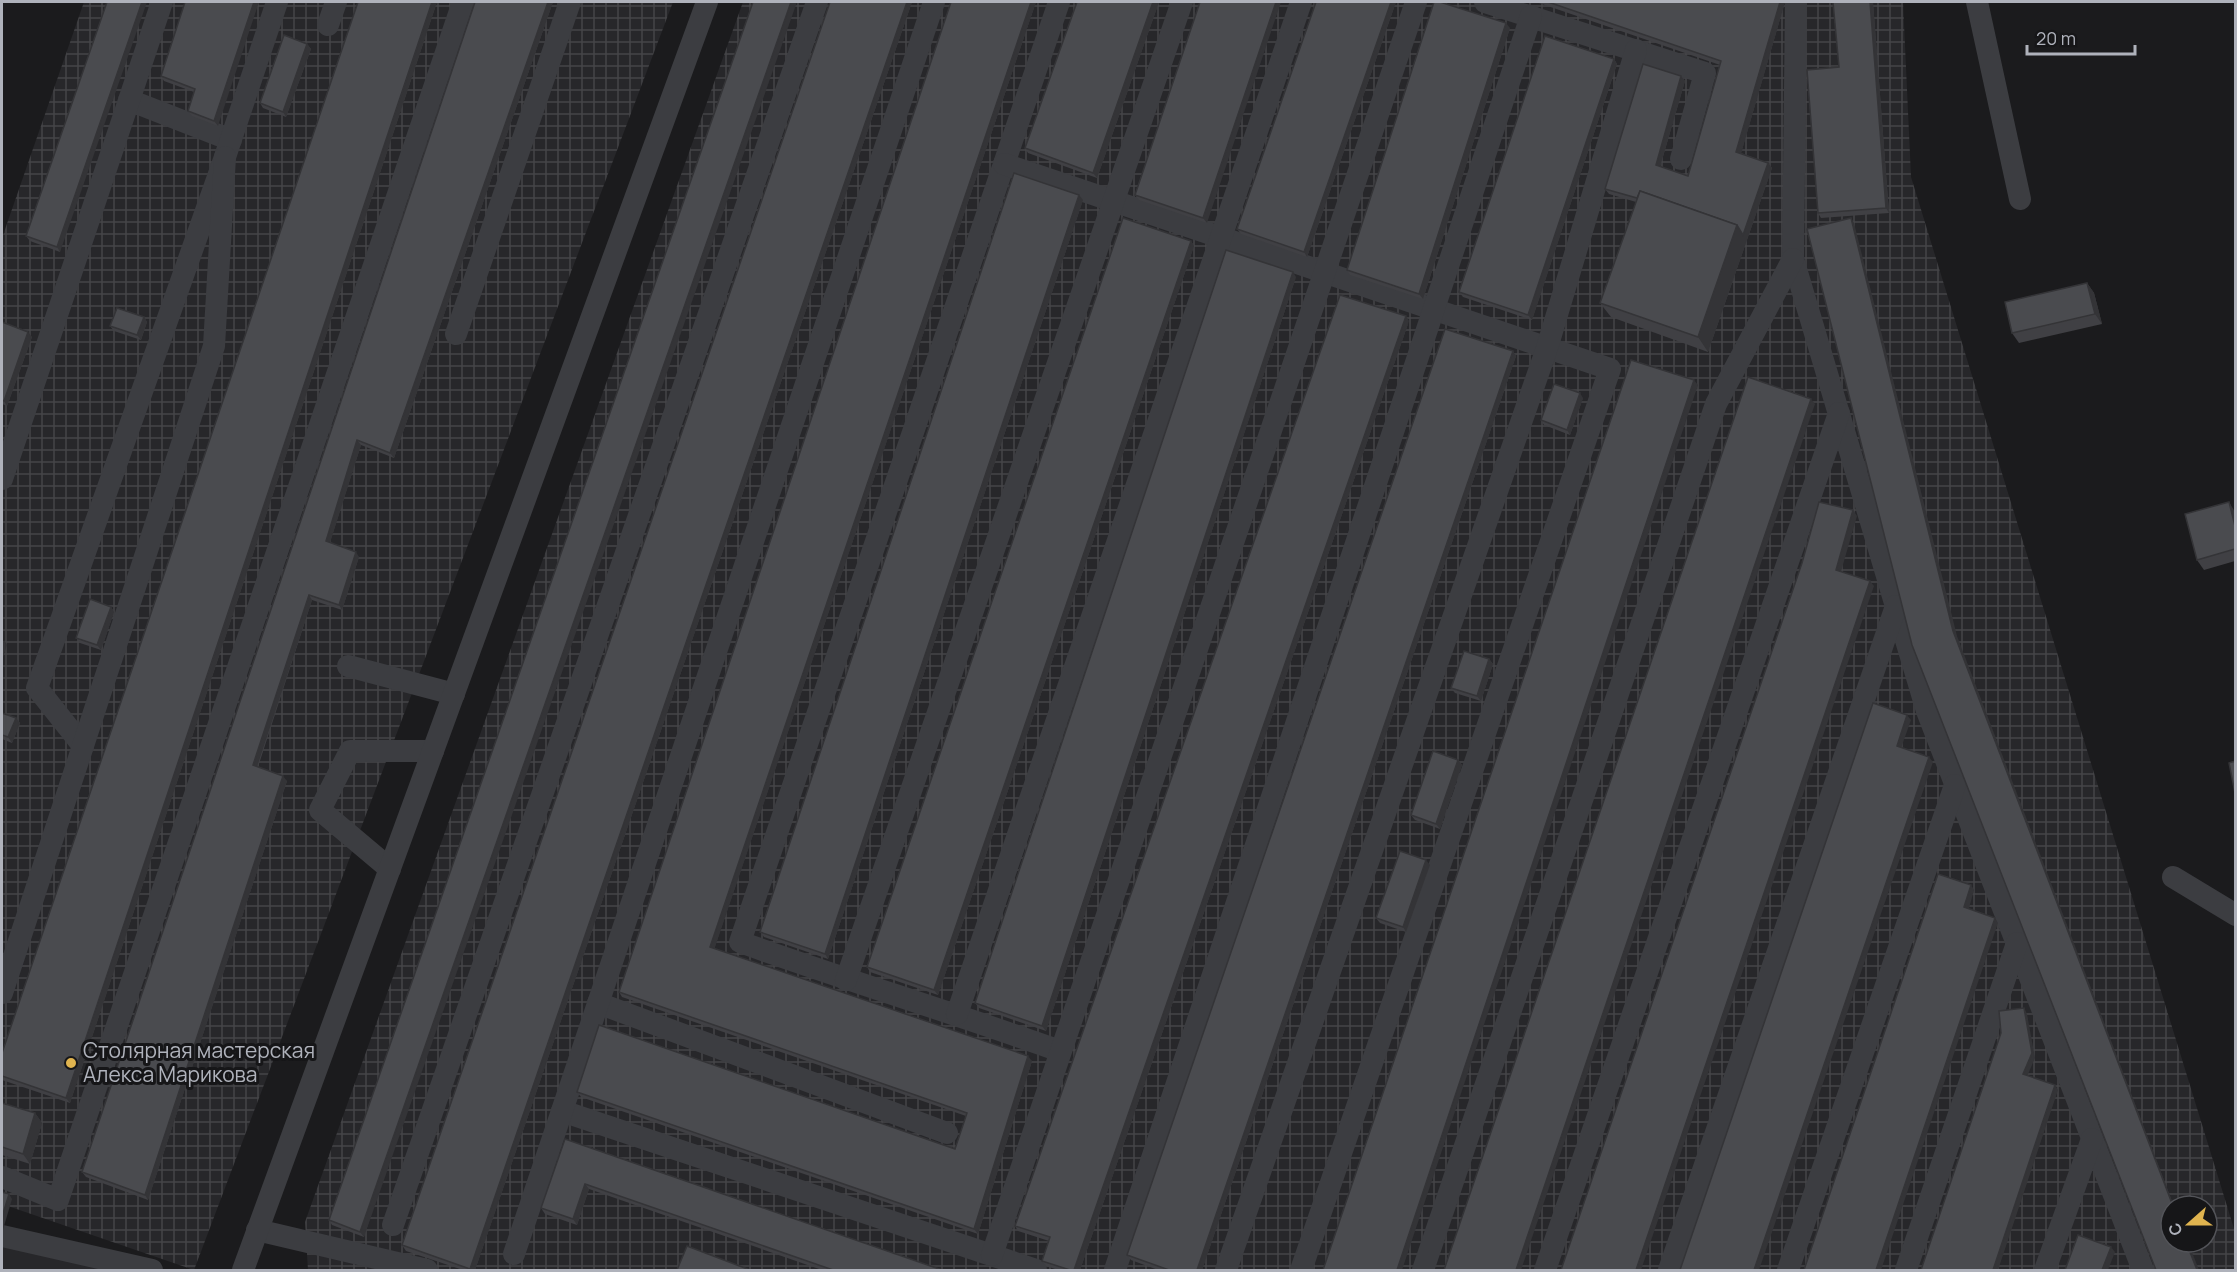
<svg xmlns="http://www.w3.org/2000/svg" width="2237" height="1272" viewBox="0 0 2237 1272" font-family="Manrope,sans-serif">
<style>
.built{fill:#27272a}
.industrial{fill:url(#industrial-grid);fill-rule:evenodd}
.lines{fill:none;stroke-linecap:round;stroke-linejoin:round}
.lane{stroke:#3c3d41;stroke-width:22}
.wall{fill:#404044}
.shaded-wall{fill:#343437}
.building{fill:#4a4b4f;stroke:#343437;stroke-width:1.5}
.poi-dot{fill:#e0b44f;stroke:#161618;stroke-width:2}
.labels{text-anchor:middle;stroke-width:6;stroke-linejoin:round;paint-order:stroke}
.poi-label{font-size:21px;fill:#afb2bb;stroke:#161618;text-anchor:start}
</style>
<defs>
<pattern id="industrial-grid" width="8" height="8" patternUnits="userSpaceOnUse" patternTransform="scale(1.5)"><rect width="8" height="8" fill="#27272a"/><path d="M0 4h8M4 0v8" fill="none" stroke="#444447"/></pattern>
</defs>
<rect width="100%" height="100%" fill="#1b1b1d"/>
<!-- built -->
<path class="built" d="M2,1234L112,1270H2Z"/>
<!-- industrial -->
<g class="industrial">
<path d="M84,2H673L194,1270L2,1204V238Z"/>
<path d="M743,2H1903L1911,177L2235,1232V1270H308L305,1222ZM2171,1206H2207V1242H2171Z"/>
</g>
<g class="lines">
<!-- lane -->
<g class="lane">
<path d="M1059,2L740,942C846,980 954,1013 1060,1051"/>
<path d="M1485,2L1705,73L1681,159"/>
<path d="M1796,2L1793,259L1927,711L2143,1270"/>
<path d="M1977,2L2020,199"/>
<path d="M328,25L336,2"/>
<path d="M129,100L231,140"/>
<path d="M1004,164L1610,369L1301,1270"/>
<path d="M456,334L570,2"/>
<path d="M2,479L162,2"/>
<path d="M348,666L454,694"/>
<path d="M83,746L37,688L225,157L277,2"/>
<path d="M390,869L320,810L350,751H433"/>
<path d="M2173,877L2236,915"/>
<path d="M846,980L1182,2"/>
<path d="M2,993L214,346L225,157"/>
<path d="M598,1003L947,1133"/>
<path d="M957,1014L1301,2"/>
<path d="M562,1111L1036,1270"/>
<path d="M2,1177L58,1200L463,2"/>
<path d="M393,1225L817,2"/>
<path d="M257,1230L427,1270"/>
<path d="M2,1236L152,1270"/>
<path d="M514,1254L934,2"/>
<path d="M992,1255L1416,2"/>
<path d="M243,1270L707,2"/>
<path d="M1115,1270L1531,16"/>
<path d="M1226,1270L1547,348L1636,50"/>
<path d="M1423,1270L1716,404L1793,259"/>
<path d="M1545,1270L1839,413"/>
<path d="M1669,1270L1896,606"/>
<path d="M1788,1270L1955,785"/>
<path d="M1906,1270L2017,943"/>
<path d="M2045,1270L2092,1139"/>
</g>
</g>
<!-- wall -->
<g class="wall">
<path d="M107,2L60,252L30,241L26,236Z"/>
<path d="M185,2L218,126L192,116L188,111L194,92L164,81L161,76Z"/>
<path d="M358,2H437L70,1103L2,1080V1053Z"/>
<path d="M475,2H553L394,458L361,445L330,542L359,557L342,610L312,600L258,767L287,781L148,1200L86,1177L82,1172Z"/>
<path d="M753,2L364,1237L332,1225L329,1220Z"/>
<path d="M830,2H912L475,1270H463L406,1251L402,1245Z"/>
<path d="M951,2H1036L714,949L1032,1061L978,1234L581,1097L577,1092L955,1149L966,1116L622,997L619,992Z"/>
<path d="M1077,2H1159L1097,178L1028,153L1025,148Z"/>
<path d="M1200,2L1207,223L1139,200L1135,195Z"/>
<path d="M1316,2H1396L1307,257L1241,234L1237,229Z"/>
<path d="M1536,2H1785L1741,153L1768,163L1772,168L1708,352L1611,317L1600,303L1636,202L1609,194L1605,189L1681,76L1685,81L1660,167L1688,176L1720,65Z"/>
<path d="M1833,2H1873L1889,213L1821,218L1818,213L1839,67Z"/>
<path d="M1510,28L1423,299L1350,275L1347,270Z"/>
<path d="M307,44L311,49L286,117L263,108L260,103Z"/>
<path d="M1614,59L1617,64L1532,320L1463,297L1459,292Z"/>
<path d="M1083,200L828,959L764,937L760,932Z"/>
<path d="M1191,241L1194,246L938,995L870,972L867,967Z"/>
<path d="M1296,277L1046,1031L979,1008L975,1003Z"/>
<path d="M2087,283L2094,293L2102,324L2019,343L2012,333Z"/>
<path d="M144,317L147,322L141,340L114,331L110,326Z"/>
<path d="M1409,321L1080,1270H1058L1046,1266L1042,1261L1049,1241L1018,1231L1015,1226Z"/>
<path d="M2,322L32,337L7,406L2,404Z"/>
<path d="M1513,351L1516,356L1202,1270H1158L1131,1260L1127,1255Z"/>
<path d="M1583,398L1570,435L1544,425L1541,420Z"/>
<path d="M2235,512V561L2204,570L2197,560Z"/>
<path d="M111,607L114,612L101,650L80,643L76,638Z"/>
<path d="M1489,659L1493,664L1481,701L1455,693L1451,688Z"/>
<path d="M2,713L16,718L20,723L12,743L2,739Z"/>
<path d="M1458,760L1462,765L1440,829L1415,820L1411,815Z"/>
<path d="M1430,865L1406,932L1380,923L1376,918Z"/>
<path d="M2,1103L35,1113L42,1123L30,1164L2,1155Z"/>
<path d="M565,1139L942,1270H822L589,1189L577,1225L545,1214L541,1208Z"/>
</g>
<!-- shaded-wall -->
<g class="shaded-wall">
<path d="M142,2H147L60,252L57,247Z"/>
<path d="M254,2H259L218,126L214,121Z"/>
<path d="M432,2H437L70,1103L66,1098Z"/>
<path d="M548,2H553L394,458L390,453Z"/>
<path d="M791,2H797L364,1237L360,1232Z"/>
<path d="M907,2H912L475,1270H471L470,1269Z"/>
<path d="M1031,2H1036L713,953L710,947Z"/>
<path d="M1153,2H1159L1097,178L1093,173Z"/>
<path d="M1276,2H1281L1207,223L1203,218Z"/>
<path d="M1391,2H1396L1307,257L1304,252Z"/>
<path d="M1780,2H1785L1740,157L1736,152Z"/>
<path d="M1870,2H1873L1889,213L1886,208Z"/>
<path d="M1506,23L1510,28L1423,299L1419,294Z"/>
<path d="M307,44L311,49L286,117L283,112Z"/>
<path d="M1614,59L1617,64L1532,320L1528,315Z"/>
<path d="M1681,76L1685,81L1659,170L1656,165Z"/>
<path d="M1768,163L1772,168L1708,352L1698,337L1737,225Z"/>
<path d="M1079,195L1083,200L828,959L825,954Z"/>
<path d="M1851,218L1854,223L1957,636L2174,1206H2173L1953,631Z"/>
<path d="M1191,241L1194,246L938,995L934,990Z"/>
<path d="M1293,272L1296,277L1046,1031L1042,1026Z"/>
<path d="M2087,283L2094,293L2102,324L2095,314Z"/>
<path d="M1406,316L1409,321L1080,1270H1074Z"/>
<path d="M144,317L147,322L141,340L137,335Z"/>
<path d="M28,332L32,337L7,406L4,401Z"/>
<path d="M1513,351L1516,356L1202,1270H1197Z"/>
<path d="M1694,380L1698,385L1402,1270H1397Z"/>
<path d="M1580,393L1583,398L1570,435L1567,430Z"/>
<path d="M1811,399L1815,404L1521,1270H1516Z"/>
<path d="M357,440L361,445L329,546L326,541Z"/>
<path d="M2229,502L2235,512V526Z"/>
<path d="M1853,510L1857,516L1840,575L1836,570Z"/>
<path d="M356,552L359,557L342,610L339,605Z"/>
<path d="M1870,581L1874,586L1641,1270H1636Z"/>
<path d="M309,595L312,600L256,770L253,765Z"/>
<path d="M111,607L114,612L101,650L97,645Z"/>
<path d="M4,640L7,645L2,660V646Z"/>
<path d="M1489,659L1493,664L1481,701L1477,696Z"/>
<path d="M1907,715L1911,720L1900,751L1897,746Z"/>
<path d="M16,718L20,723L12,743L8,737Z"/>
<path d="M1929,757L1933,762L1759,1270H1754Z"/>
<path d="M1458,760L1462,765L1440,829L1436,824Z"/>
<path d="M283,776L287,781L148,1200L145,1195Z"/>
<path d="M1426,860L1430,865L1406,932L1403,927Z"/>
<path d="M1971,885L1974,890L1968,912L1964,907Z"/>
<path d="M1995,918L1998,923L1881,1270H1876Z"/>
<path d="M2024,1008L2027,1014L2035,1058L2026,1079L2023,1074Z"/>
<path d="M1028,1056L1032,1061L978,1234L974,1229Z"/>
<path d="M2055,1085L2058,1090L1998,1270H1993Z"/>
<path d="M35,1113L42,1123L30,1164L23,1154Z"/>
<path d="M585,1184L589,1189L577,1225L573,1219Z"/>
<path d="M9,1194L12,1199L2,1233V1217Z"/>
<path d="M2186,1242H2188L2199,1270H2197Z"/>
<path d="M2111,1247L2115,1252L2108,1270H2102Z"/>
</g>
<!-- building -->
<g class="building">
<path d="M107,2H142L57,247L26,236Z"/>
<path d="M185,2H254L214,121L188,111L195,89L161,76Z"/>
<path d="M358,2H432L66,1098L2,1076V1053Z"/>
<path d="M475,2H548L390,453L357,440L326,541L356,552L339,605L309,595L253,765L283,776L145,1195L82,1172Z"/>
<path d="M753,2H791L360,1232L329,1220Z"/>
<path d="M830,2H907L470,1269L402,1245Z"/>
<path d="M951,2H1031L710,947L1028,1056L974,1229L577,1092L599,1025L955,1149L967,1113L619,992Z"/>
<path d="M1077,2H1153L1093,173L1025,148Z"/>
<path d="M1200,2H1276L1203,218L1135,195Z"/>
<path d="M1316,2H1391L1304,252L1237,229Z"/>
<path d="M1434,2H1440L1506,23L1419,294L1347,270Z"/>
<path d="M1548,2H1780L1736,152L1768,163L1743,235L1737,225L1640,191L1637,198L1605,189L1643,64L1681,76L1656,165L1688,176L1721,61Z"/>
<path d="M1833,2H1870L1886,208L1818,213L1807,70L1839,67Z"/>
<path d="M284,35L307,44L283,112L260,103Z"/>
<path d="M1545,36L1614,59L1528,315L1459,292Z"/>
<path d="M1014,173L1079,195L825,954L760,932Z"/>
<path d="M1640,191L1737,225L1698,337L1600,303Z"/>
<path d="M1123,218L1191,241L934,990L867,967Z"/>
<path d="M1851,218L1953,631L2173,1206H2171V1242H2186L2197,1270H2156L1912,645L1807,229Z"/>
<path d="M1226,250L1293,272L1042,1026L975,1003Z"/>
<path d="M2087,283L2095,314L2012,333L2005,302Z"/>
<path d="M1340,295L1406,316L1074,1270H1070L1042,1261L1050,1237L1015,1226Z"/>
<path d="M117,308L144,317L137,335L110,326Z"/>
<path d="M2,322L28,332L4,401L2,400Z"/>
<path d="M1445,329L1513,351L1197,1270H1169L1127,1255Z"/>
<path d="M1631,360L1694,380L1397,1270H1323Z"/>
<path d="M1748,377L1811,399L1516,1270H1444Z"/>
<path d="M1554,384L1580,393L1567,430L1541,420Z"/>
<path d="M1819,502L1853,510L1836,570L1870,581L1636,1270H1561L1802,563Z"/>
<path d="M2229,502L2235,526V549L2197,560L2185,514Z"/>
<path d="M90,599L111,607L97,645L76,638Z"/>
<path d="M1464,651L1489,659L1477,696L1451,688Z"/>
<path d="M1873,703L1907,715L1897,746L1929,757L1754,1270H1680Z"/>
<path d="M2,713L16,718L8,737L2,735Z"/>
<path d="M1433,751L1458,760L1436,824L1411,815Z"/>
<path d="M2235,761V793L2229,763Z"/>
<path d="M1400,851L1426,860L1403,927L1376,918Z"/>
<path d="M1938,874L1971,885L1964,907L1995,918L1876,1270H1804Z"/>
<path d="M2024,1008L2032,1053L2023,1074L2055,1085L1993,1270H1921L2001,1033L1999,1011Z"/>
<path d="M2,1103L35,1113L23,1154L2,1147Z"/>
<path d="M565,1139L942,1270H833L585,1184L573,1219L541,1208Z"/>
<path d="M2,1192L9,1194L2,1217Z"/>
<path d="M2078,1235L2111,1247L2102,1270H2065Z"/>
<path d="M687,1246L750,1270H677Z"/>
</g>
<!-- markers -->
<circle class="poi-dot" cx="71" cy="1063" r="6"/>
<g class="labels">
<!-- poi labels -->
<g class="poi-label">
<text x="83" y="1058">Столярная мастерская<tspan x="83" dy="24">Алекса Марикова</tspan></text>
</g>
</g>
<!-- border -->
<rect width="2237" height="1272" fill="none" stroke="#afb2bb" stroke-width="6"/>
<!-- north arrow -->
<g transform="translate(2189 1224) rotate(249)"><circle r="28" fill="#161618" stroke="#535459" stroke-width="1.5"/>
<path d="M0-4.5L10 22L0 15L-10 22Z" fill="#e0b44f"/>
<text y="-9" font-size="16" font-weight="bold" text-anchor="middle" fill="#afb2bb">С</text>
</g>
<!-- scale -->
<path d="M2027 45v9h108v-9" fill="none" stroke="#afb2bb" stroke-width="3"/>
<text x="2036" y="45" font-size="18" fill="#afb2bb" stroke="#161618" stroke-width="4.5" paint-order="stroke">20 m</text>
</svg>
